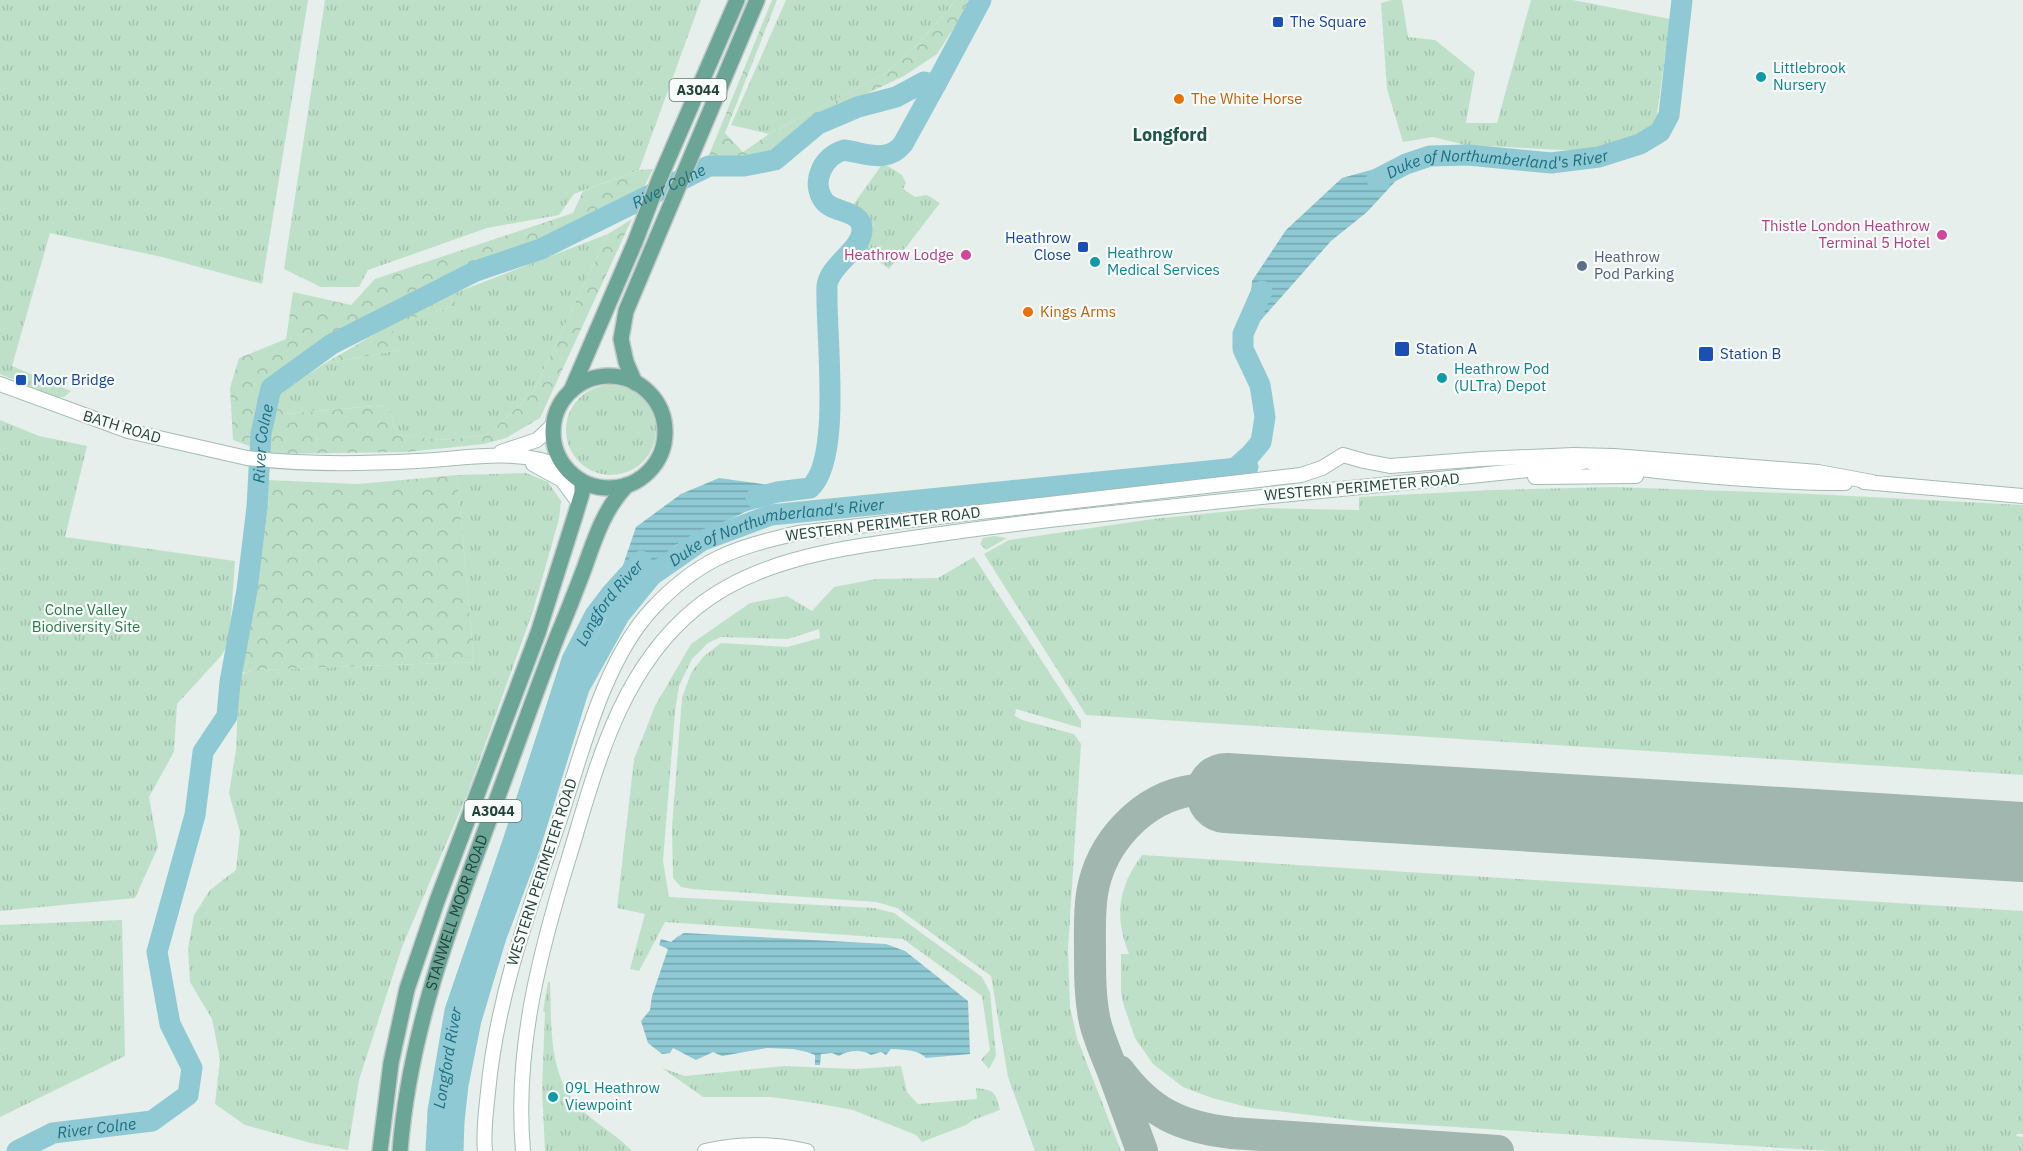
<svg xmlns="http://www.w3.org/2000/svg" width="2023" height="1151" viewBox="0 0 2023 1151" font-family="'IBM Plex Sans',sans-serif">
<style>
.grass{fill:url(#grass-tufts)}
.forest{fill:url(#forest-crowns)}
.water{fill:url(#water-rules)}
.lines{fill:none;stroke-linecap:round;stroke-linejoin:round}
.river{stroke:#8ec9d4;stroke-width:21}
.taxiway{stroke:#a2b6b0;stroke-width:32}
.runway{stroke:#a2b6b0;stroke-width:80}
.secondary-casing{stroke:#a4bbb3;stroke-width:16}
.primary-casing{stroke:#c2cac8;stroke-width:18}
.secondary{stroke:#fff;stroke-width:14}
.primary{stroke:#6aa596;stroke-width:15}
.transit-dot{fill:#1a4fb4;stroke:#f7fbf9;stroke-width:2}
.culture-dot{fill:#0f9aa8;stroke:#f7fbf9;stroke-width:2}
.food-dot{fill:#e8710a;stroke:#f7fbf9;stroke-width:2}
.hotel-dot{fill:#d1479c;stroke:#f7fbf9;stroke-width:2}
.service-dot{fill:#5c6f8a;stroke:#f7fbf9;stroke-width:2}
.labels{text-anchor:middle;stroke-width:4.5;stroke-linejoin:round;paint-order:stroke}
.shield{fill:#f7fbf9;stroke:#637a73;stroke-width:1.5}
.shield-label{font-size:14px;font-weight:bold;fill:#24423a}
.transit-label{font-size:15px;fill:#164399;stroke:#f7fbf9;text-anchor:start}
.culture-label{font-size:15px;fill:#0d838f;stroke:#f7fbf9;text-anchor:start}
.food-label{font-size:15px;fill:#c56008;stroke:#f7fbf9;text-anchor:start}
.hotel-label{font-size:15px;fill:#b23c85;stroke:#f7fbf9;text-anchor:end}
.service-label{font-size:15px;fill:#4e5e75;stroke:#f7fbf9;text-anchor:start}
.street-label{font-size:15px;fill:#24423a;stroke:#f7fbf9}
.park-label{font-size:15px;fill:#2d7a4b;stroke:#f7fbf9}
.water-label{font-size:16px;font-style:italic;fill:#1c6f80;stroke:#f7fbf9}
.quarter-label{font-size:18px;font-weight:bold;fill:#1f5548;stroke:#f7fbf9}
</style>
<defs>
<pattern id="grass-tufts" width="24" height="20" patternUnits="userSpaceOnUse" patternTransform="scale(1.5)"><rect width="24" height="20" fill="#bfe0c8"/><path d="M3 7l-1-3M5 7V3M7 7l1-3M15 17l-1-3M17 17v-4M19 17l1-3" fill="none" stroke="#a4c1ad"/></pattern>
<pattern id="forest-crowns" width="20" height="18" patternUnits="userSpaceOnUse" patternTransform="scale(1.5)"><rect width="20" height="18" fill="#bfe0c8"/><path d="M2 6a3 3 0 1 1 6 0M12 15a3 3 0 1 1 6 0" fill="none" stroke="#a4c1ad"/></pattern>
<pattern id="water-rules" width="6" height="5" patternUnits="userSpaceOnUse" patternTransform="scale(1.5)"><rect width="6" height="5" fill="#8ec9d4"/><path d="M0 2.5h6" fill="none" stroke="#74a5ad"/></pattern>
</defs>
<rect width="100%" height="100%" fill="#e6efeb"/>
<!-- grass -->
<g class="grass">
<path d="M0,0H308L262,284L162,257L50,233L12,366L71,391L64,397H57L0,374Z"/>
<path d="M325,0H701L639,170L574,194L559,215L487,228L368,270L359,287H321L284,269Z"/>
<path d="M786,0H956L918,44L883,75L769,134L731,125Z"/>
<path d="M1392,0H1402L1408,37L1435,40L1475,72L1466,123H1497L1531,0H1573L1670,19L1655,129L1584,151L1465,145L1433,137L1403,142L1387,89L1381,3Z"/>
<path d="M883,163L902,175L906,183L903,189L915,197L927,195L940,203L889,269L862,248C870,231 869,218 851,208Z"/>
<path d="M608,234L532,394L487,435L440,440L397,434L387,405L283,414L278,394L324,364L399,350L390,325L455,306V293Z"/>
<circle cx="611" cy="430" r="45"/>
<path d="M0,420L39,436L87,446L65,537L235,561L229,643L221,656L177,704L174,752L149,797L158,847L135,898L0,911Z"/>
<path d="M526,473L548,482L561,501L559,519L533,611L467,795L402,947L359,1080L348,1150L311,1143L245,1125L215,1104L220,1059L212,1019L190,982L188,949L194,915L210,890L236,870L240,832L229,793L236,750L239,675L254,670L474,662L457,475Z"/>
<path d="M1612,487L1813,494L2023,505V775L1086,715L984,554L1009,540L1153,519L1261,508L1359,510V497L1493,490Z"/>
<path d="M994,536L1007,538L986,550L980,544L983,538Z"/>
<path d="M974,557L1081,721V728L1016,709L1015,716L1022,720L1074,734L1081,744L1068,950L1070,1007L1077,1038L1121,1151H1035L1008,1077L991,976L897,908L876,902L692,889L681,887L673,878L672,827L682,698L691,673L703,657L721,643L787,647L820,638L819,629L788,639L721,637L708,643L692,659L679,686L675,712L663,861L669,897L874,908L894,913L982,977L990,992L996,1056L989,1069L981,1060L990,1050L982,996L903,939L665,922L639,971L630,969L645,914L617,908L634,759L655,706L691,644L750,603L787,596L812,611L834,587L876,579L938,578Z"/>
<path d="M1142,855L2023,911V1134H2017L2016,1136L2023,1137V1151H1830L1360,1121L1251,1108L1212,1098L1183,1087L1153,1064L1135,1038L1124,1006L1121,993V954H1129C1114,916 1118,888 1142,855Z"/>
<path d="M122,920L125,1056L0,1117V925Z"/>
<path d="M548,982H550C552,1028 547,1080 585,1113C600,1126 619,1137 632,1151H545L542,1089L545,1012L543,1011Z"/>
<path d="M784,1066L855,1069L901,1066L907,1092L918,1104L977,1099L976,1088C996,1090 995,1093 1000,1110L973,1120L966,1125L922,1142L916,1135L853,1110L815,1103L771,1097H703L662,1068L685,1076Z"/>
</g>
<!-- forest -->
<g class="forest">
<path d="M772,0H777L725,133L743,152L769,134L883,75L918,44L956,0H972L937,54L904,76L845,104L798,129L774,150L729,161L707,160Z"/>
<path d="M653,169L637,201L435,280L359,320L287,366L262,384L255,448L233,440L230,388L239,358L286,339L293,292L351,305L375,279L573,213L583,191L639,170Z"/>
<path d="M632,219L540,418L506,438L484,444L407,452L268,454L278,394L284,414L387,405L397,434L441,440L487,435L532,394L608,234Z"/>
<path d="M455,293V306L391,325L399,350L324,364L390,325Z"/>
<path d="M457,475L474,662L254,670L245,673L239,671L256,591L266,480L358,484Z"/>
</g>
<!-- water -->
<g class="water">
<path d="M1400,162L1404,172L1367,212L1331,241L1260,321L1249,316L1252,281L1286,230L1342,178Z"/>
<path d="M719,478L783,487L785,499L745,512L676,545L628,587L618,580L636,527L681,494Z"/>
<path d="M684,933L886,944L905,951L968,1001L970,1054L926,1058C918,1049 903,1050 891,1049L886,1055L881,1052L871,1055C863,1049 848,1050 839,1056L832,1053L821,1054L820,1065H815V1055L807,1052L793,1049L767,1048L722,1056L713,1052L696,1060L673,1048L670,1053L662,1054L648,1043L641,1021L650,1010L652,996L668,949L659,945L661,939L671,942L677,937Z"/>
</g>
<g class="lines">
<!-- river -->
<g class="river">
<path id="s1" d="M1377,179L1406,164L1430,156L1468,155L1551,163L1599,157L1640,144L1660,132L1669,115L1682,0"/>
<path d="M1234,469L1251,454L1261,442L1265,417L1260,385L1243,349V334L1262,291"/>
<path d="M756,498L777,492L810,488C843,459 825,330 827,286C829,265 863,249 862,229C862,210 833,213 824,201C810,182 823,156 844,150C866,153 887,164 903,144L936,84"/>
<path id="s2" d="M17,1151L53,1133L152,1121L188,1095L192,1068L170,1024L157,952L195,815L203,752L227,716L230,682L247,590L257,507L261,434L271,388L332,344L476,271L541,249L709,166H744L775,160L818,124L858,107L896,97L924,82L936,84L981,0"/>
<path id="s3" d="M436,1151L438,1111L455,1011L513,842L572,660L595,615L611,594L641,561"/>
<path id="s4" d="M453,1151L454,1121L458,1085L471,1020L496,937L530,846L579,688L620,614L652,575L701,541L771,515L1248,467"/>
</g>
<!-- taxiway -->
<g class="taxiway">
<path d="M1119,1071C1150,1113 1181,1127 1232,1133L1498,1151"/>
<path d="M1142,1151C1132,1124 1122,1097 1112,1069C1106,1054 1099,1038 1095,1022C1090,999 1090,976 1090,953C1090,934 1089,913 1092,894C1100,843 1142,797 1194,790C1204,789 1216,792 1226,793"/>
</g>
<!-- runway -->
<path class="runway" d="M1226,793L2023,842"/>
<defs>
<g id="secondary">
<path d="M0,384L128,431L247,458C303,465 361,464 417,461C467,459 519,446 566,469"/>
<path d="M501,452L537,440L553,425"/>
<path d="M1592,463C1675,474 1761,483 1845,483"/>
<path d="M533,464L562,480L579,503"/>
<path d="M1535,477L1636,476"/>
<path d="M1864,482L2023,496"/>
<path d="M485,1151C483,1132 486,1111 488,1092C497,995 530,907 561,816C583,749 604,661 652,609C699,559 733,548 798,533L1301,475L1322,468L1343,455L1364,461L1390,466L1482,459L1573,455L1614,456L1818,472L1872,482"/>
<path d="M523,1151C514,1049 540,951 570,854C597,765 620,670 696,608C760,556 848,548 926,536C982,528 1038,521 1094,515C1251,497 1408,483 1565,466L1588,461"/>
<path d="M705,1151C742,1143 770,1143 807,1151"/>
</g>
<g id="primary">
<circle cx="609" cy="432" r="56"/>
<path d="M635,383L626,362L621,339L626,311L757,0"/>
<path d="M571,391L635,242L659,180L737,0"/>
<path d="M380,1151L391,1063L407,989L437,901L538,633L575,516L582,493V482"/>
<path id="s5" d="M400,1151C409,1034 450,924 491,815C514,754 535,693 559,632C568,611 576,590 584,569C595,538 604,509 627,485"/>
</g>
</defs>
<!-- secondary casing -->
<use href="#secondary" class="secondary-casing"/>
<!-- primary casing -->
<use href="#primary" class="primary-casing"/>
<!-- secondary -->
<use href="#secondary" class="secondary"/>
<!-- primary -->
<use href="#primary" class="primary"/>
</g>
<!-- markers -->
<g class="transit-dot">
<rect x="1272" y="16" width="12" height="12" rx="3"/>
<rect x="1077" y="241" width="12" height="12" rx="3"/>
<rect x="1394" y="341" width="16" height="16" rx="3"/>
<rect x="1698" y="346" width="16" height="16" rx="3"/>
<rect x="15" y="374" width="12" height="12" rx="3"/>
</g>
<g class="culture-dot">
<circle cx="1761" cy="77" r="6"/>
<circle cx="1095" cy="262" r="6"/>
<circle cx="1442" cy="378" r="6"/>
<circle cx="553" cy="1097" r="6"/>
</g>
<g class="food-dot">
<circle cx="1179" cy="99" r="6"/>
<circle cx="1028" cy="312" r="6"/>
</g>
<g class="hotel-dot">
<circle cx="1942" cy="235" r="6"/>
<circle cx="966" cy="255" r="6"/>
</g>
<circle class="service-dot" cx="1582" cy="266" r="6"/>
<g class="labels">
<!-- shield labels -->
<g class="shield">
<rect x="669.5" y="79" width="57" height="22" rx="4.5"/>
<rect x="464.5" y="800" width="57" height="22" rx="4.5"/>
</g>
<g class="shield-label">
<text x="698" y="95">A3044</text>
<text x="493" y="816">A3044</text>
</g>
<!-- transit labels -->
<g class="transit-label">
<text x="1290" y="27">The Square</text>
<text x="1071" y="243" text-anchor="end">Heathrow<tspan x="1071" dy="17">Close</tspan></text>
<text x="1416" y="354">Station A</text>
<text x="1720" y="359">Station B</text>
<text x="33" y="385">Moor Bridge</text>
</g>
<!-- culture labels -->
<g class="culture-label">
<text x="1773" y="73">Littlebrook<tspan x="1773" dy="17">Nursery</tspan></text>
<text x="1107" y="258">Heathrow<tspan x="1107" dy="17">Medical Services</tspan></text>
<text x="1454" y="374">Heathrow Pod<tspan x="1454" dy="17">(ULTra) Depot</tspan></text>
<text x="565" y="1093">09L Heathrow<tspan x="565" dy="17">Viewpoint</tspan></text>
</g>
<!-- food labels -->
<g class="food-label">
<text x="1191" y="104">The White Horse</text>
<text x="1040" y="317">Kings Arms</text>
</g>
<!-- hotel labels -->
<g class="hotel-label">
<text x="1930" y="231">Thistle London Heathrow<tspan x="1930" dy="17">Terminal 5 Hotel</tspan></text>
<text x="954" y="260">Heathrow Lodge</text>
</g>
<!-- service labels -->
<g class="service-label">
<text x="1594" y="262">Heathrow<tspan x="1594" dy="17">Pod Parking</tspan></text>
</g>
<!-- street labels -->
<g class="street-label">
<text transform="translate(122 427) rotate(17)" y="5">BATH ROAD</text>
<text transform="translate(1362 487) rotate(-5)" y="5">WESTERN PERIMETER ROAD</text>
<text transform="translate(883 524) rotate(-7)" y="5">WESTERN PERIMETER ROAD</text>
<text transform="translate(542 872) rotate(-72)" y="5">WESTERN PERIMETER ROAD</text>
<text dy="5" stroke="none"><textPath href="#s5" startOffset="246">STANWELL MOOR ROAD</textPath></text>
</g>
<!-- park labels -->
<g class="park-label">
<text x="86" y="615">Colne Valley<tspan x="86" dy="17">Biodiversity Site</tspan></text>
</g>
<!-- water labels -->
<g class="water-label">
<text dy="6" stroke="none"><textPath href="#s1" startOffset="124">Duke of Northumberland's River</textPath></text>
<text dy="6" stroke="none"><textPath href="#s2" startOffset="1362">River Colne</textPath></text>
<text dy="6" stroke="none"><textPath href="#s2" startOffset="858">River Colne</textPath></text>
<text dy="6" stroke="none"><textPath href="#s4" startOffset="752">Duke of Northumberland's River</textPath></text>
<text dy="6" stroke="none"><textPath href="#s3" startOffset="580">Longford River</textPath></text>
<text dy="6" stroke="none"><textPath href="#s3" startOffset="94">Longford River</textPath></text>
<text dy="6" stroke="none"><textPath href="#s2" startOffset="84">River Colne</textPath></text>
</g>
<!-- quarter labels -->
<g class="quarter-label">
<text x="1170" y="141">Longford</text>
</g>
</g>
</svg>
